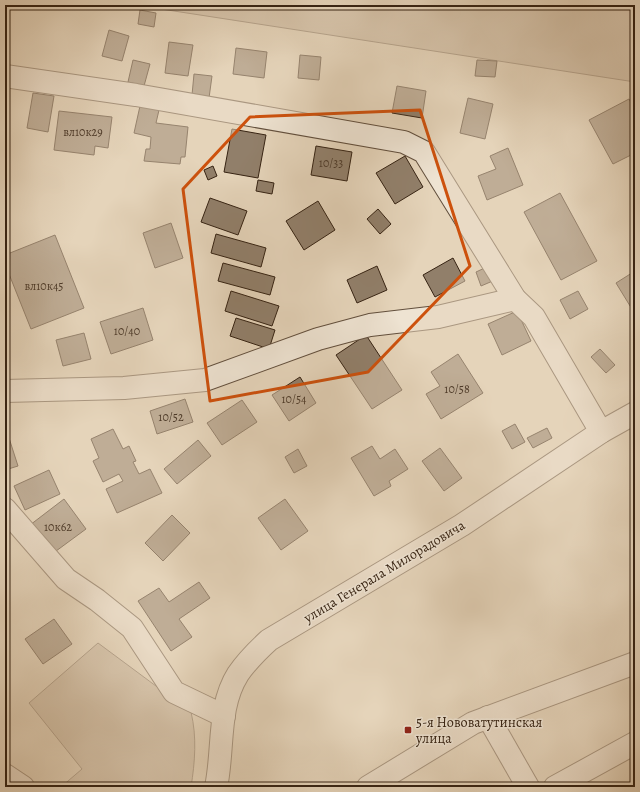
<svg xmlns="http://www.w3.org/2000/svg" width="640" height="792" viewBox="0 0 640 792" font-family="Alegreya,serif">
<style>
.green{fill:#c7b69e;stroke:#7e6c58}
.building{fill:#917f6a;stroke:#362313}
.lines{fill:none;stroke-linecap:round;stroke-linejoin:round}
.minor-casing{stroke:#624f3d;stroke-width:24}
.minor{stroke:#eee3d2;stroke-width:22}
.marked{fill:none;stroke:#cd510d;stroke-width:3;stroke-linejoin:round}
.poi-dot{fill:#8f2418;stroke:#eee3d2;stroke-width:1.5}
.labels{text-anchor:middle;stroke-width:3;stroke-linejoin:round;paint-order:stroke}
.number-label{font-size:12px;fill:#4d3a29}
.street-label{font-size:14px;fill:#362313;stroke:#eee3d2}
.poi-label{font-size:14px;fill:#362313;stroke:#eee3d2;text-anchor:start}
</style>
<rect width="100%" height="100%" fill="#e5d4ba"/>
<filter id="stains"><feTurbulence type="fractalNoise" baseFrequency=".005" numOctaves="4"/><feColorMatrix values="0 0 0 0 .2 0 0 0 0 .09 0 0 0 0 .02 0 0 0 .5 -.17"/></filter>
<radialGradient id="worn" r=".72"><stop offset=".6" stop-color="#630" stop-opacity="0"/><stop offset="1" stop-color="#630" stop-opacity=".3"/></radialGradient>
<!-- green -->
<g class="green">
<path d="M135,5H635V82Z"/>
<path d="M98,643L191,712C197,737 195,762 191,787H61L82,769L29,703Z"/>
</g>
<!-- building -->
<g class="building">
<path d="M140,10L156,13L154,27L138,24Z"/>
<path d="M109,30L129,36L122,61L102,56Z"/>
<path d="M169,42L193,45L188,76L165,73Z"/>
<path d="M236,48L267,52L264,78L233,74Z"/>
<path d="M300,55L321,57L319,80L298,78Z"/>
<path d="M133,60L150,64L144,86L128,82Z"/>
<path d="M477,60L497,61L495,77L475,76Z"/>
<path d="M194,74L212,76L209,98L192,95Z"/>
<path d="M397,86L426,91L422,118L392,113Z"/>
<path d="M33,93L54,96L48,132L27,128Z"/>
<path d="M468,98L493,104L485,139L460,133Z"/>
<path d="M629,99L635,110V153L613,164L589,120Z"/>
<path d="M140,106L159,110L156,123L188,127L185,157H181L180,164L144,161L146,149H150L151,137L134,133Z"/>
<path d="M59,111L112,117L108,148L95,146L94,155L54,150Z"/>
<path d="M232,129L266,135L258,178L224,172Z"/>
<path d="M316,146L352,152L347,181L311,175Z"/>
<path d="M508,148L523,185L487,200L478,176L496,169L490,156Z"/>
<path d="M405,156L423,187L395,204L376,173Z"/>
<path d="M213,166L217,176L208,180L204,170Z"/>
<path d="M258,180L274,183L272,194L256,191Z"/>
<path d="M560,193L597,261L561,280L524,212Z"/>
<path d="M210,198L247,211L238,235L201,222Z"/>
<path d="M318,201L335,230L304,250L286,221Z"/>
<path d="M378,209L391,224L380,234L367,219Z"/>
<path d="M171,223L183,258L155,268L143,233Z"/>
<path d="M216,234L266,248L261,267L211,253Z"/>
<path d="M55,235L84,308L31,329L5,264V255Z"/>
<path d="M453,258L465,281L435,297L423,275Z"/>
<path d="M223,263L275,277L270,295L218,281Z"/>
<path d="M377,266L387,290L357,303L347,280Z"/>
<path d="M489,266L495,280L481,286L476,272Z"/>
<path d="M635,271V314L616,283Z"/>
<path d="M231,291L279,306L272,326L225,311Z"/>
<path d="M578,291L588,309L570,319L560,300Z"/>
<path d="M143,308L153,340L111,354L100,322Z"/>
<path d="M517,311L531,341L502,355L488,324Z"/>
<path d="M236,318L275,330L269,349L230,336Z"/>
<path d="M84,333L91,359L63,366L56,340Z"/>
<path d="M366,335L402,390L372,409L336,355Z"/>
<path d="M600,349L615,365L606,373L591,357Z"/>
<path d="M458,354L483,393L441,419L426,394L440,386L431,372Z"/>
<path d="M300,377L316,403L289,421L272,395Z"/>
<path d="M185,399L193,422L157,434L150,411Z"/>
<path d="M242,400L257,422L222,445L207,423Z"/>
<path d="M515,424L525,442L512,449L502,431Z"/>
<path d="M547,428L552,438L533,448L527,438Z"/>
<path d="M113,429L123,449L129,446L136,461L133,462L139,474L150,469L162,493L117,513L106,489L123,481L119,474L103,482L93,461L99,458L91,439Z"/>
<path d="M9,438L18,466L5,470V439Z"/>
<path d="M198,440L211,456L177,484L164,469Z"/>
<path d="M372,446L380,459L395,449L408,469L389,481L391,486L374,496L351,458Z"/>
<path d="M440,448L462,478L444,491L422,461Z"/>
<path d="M298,449L307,466L294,473L285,457Z"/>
<path d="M49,470L60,494L25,510L14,486Z"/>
<path d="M64,499L86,529L52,554L30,525Z"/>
<path d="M285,499L308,531L281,550L258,518Z"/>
<path d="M172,515L190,533L163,561L145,543Z"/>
<path d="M199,582L210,598L179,619L192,637L171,651L138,601L159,588L169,602Z"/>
<path d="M54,619L72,644L43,664L25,639Z"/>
</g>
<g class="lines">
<defs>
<g id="minor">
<path d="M5,76L136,95L404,142L424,152L515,299L534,317L601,432"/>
<path d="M5,391L124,388L205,380L318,339L370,325L438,317L515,299"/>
<path d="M5,509L66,579L97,600L132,628L174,692L224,716"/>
<path d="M488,717L528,787"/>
<path d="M5,775L23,787"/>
<path d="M216,787C224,750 217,707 238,674C247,661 258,650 269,640L462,525L601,432L635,413"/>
<path d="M368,787L473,723L635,663"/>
<path d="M555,787L635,743"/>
</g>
</defs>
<!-- minor casing -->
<use href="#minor" class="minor-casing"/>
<!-- minor -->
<use href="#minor" class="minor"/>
</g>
<!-- marked area -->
<path d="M0 0H640V792H0ZM420,110L470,266L368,372L210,401L183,189L250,117Z" fill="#e5d4ba" fill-opacity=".55" fill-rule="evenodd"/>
<path class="marked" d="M420,110L470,266L368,372L210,401L183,189L250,117Z"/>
<!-- markers -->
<rect class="poi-dot" x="404" y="726" width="8" height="8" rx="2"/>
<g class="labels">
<!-- number labels -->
<g class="number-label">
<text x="83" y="136">вл10к29</text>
<text x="331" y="167">10/33</text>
<text x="44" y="290">вл10к45</text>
<text x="127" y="335">10/40</text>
<text x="457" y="393">10/58</text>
<text x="294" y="403">10/54</text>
<text x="171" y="421">10/52</text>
<text x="58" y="531">10к62</text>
</g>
<!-- street labels -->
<g class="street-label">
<text transform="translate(384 571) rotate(-31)" y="5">улица Генерала Милорадовича</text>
</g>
<!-- poi labels -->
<g class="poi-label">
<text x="416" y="727">5-я Нововатутинская<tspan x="416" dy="16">улица</tspan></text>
</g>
</g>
<!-- margin -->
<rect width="640" height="792" fill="none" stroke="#e5d4ba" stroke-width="20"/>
<rect x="6" y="6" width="628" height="780" fill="none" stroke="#362313" stroke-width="2"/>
<rect x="10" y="10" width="620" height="772" fill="none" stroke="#362313"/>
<rect width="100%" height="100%" filter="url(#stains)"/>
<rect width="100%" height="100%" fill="url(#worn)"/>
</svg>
